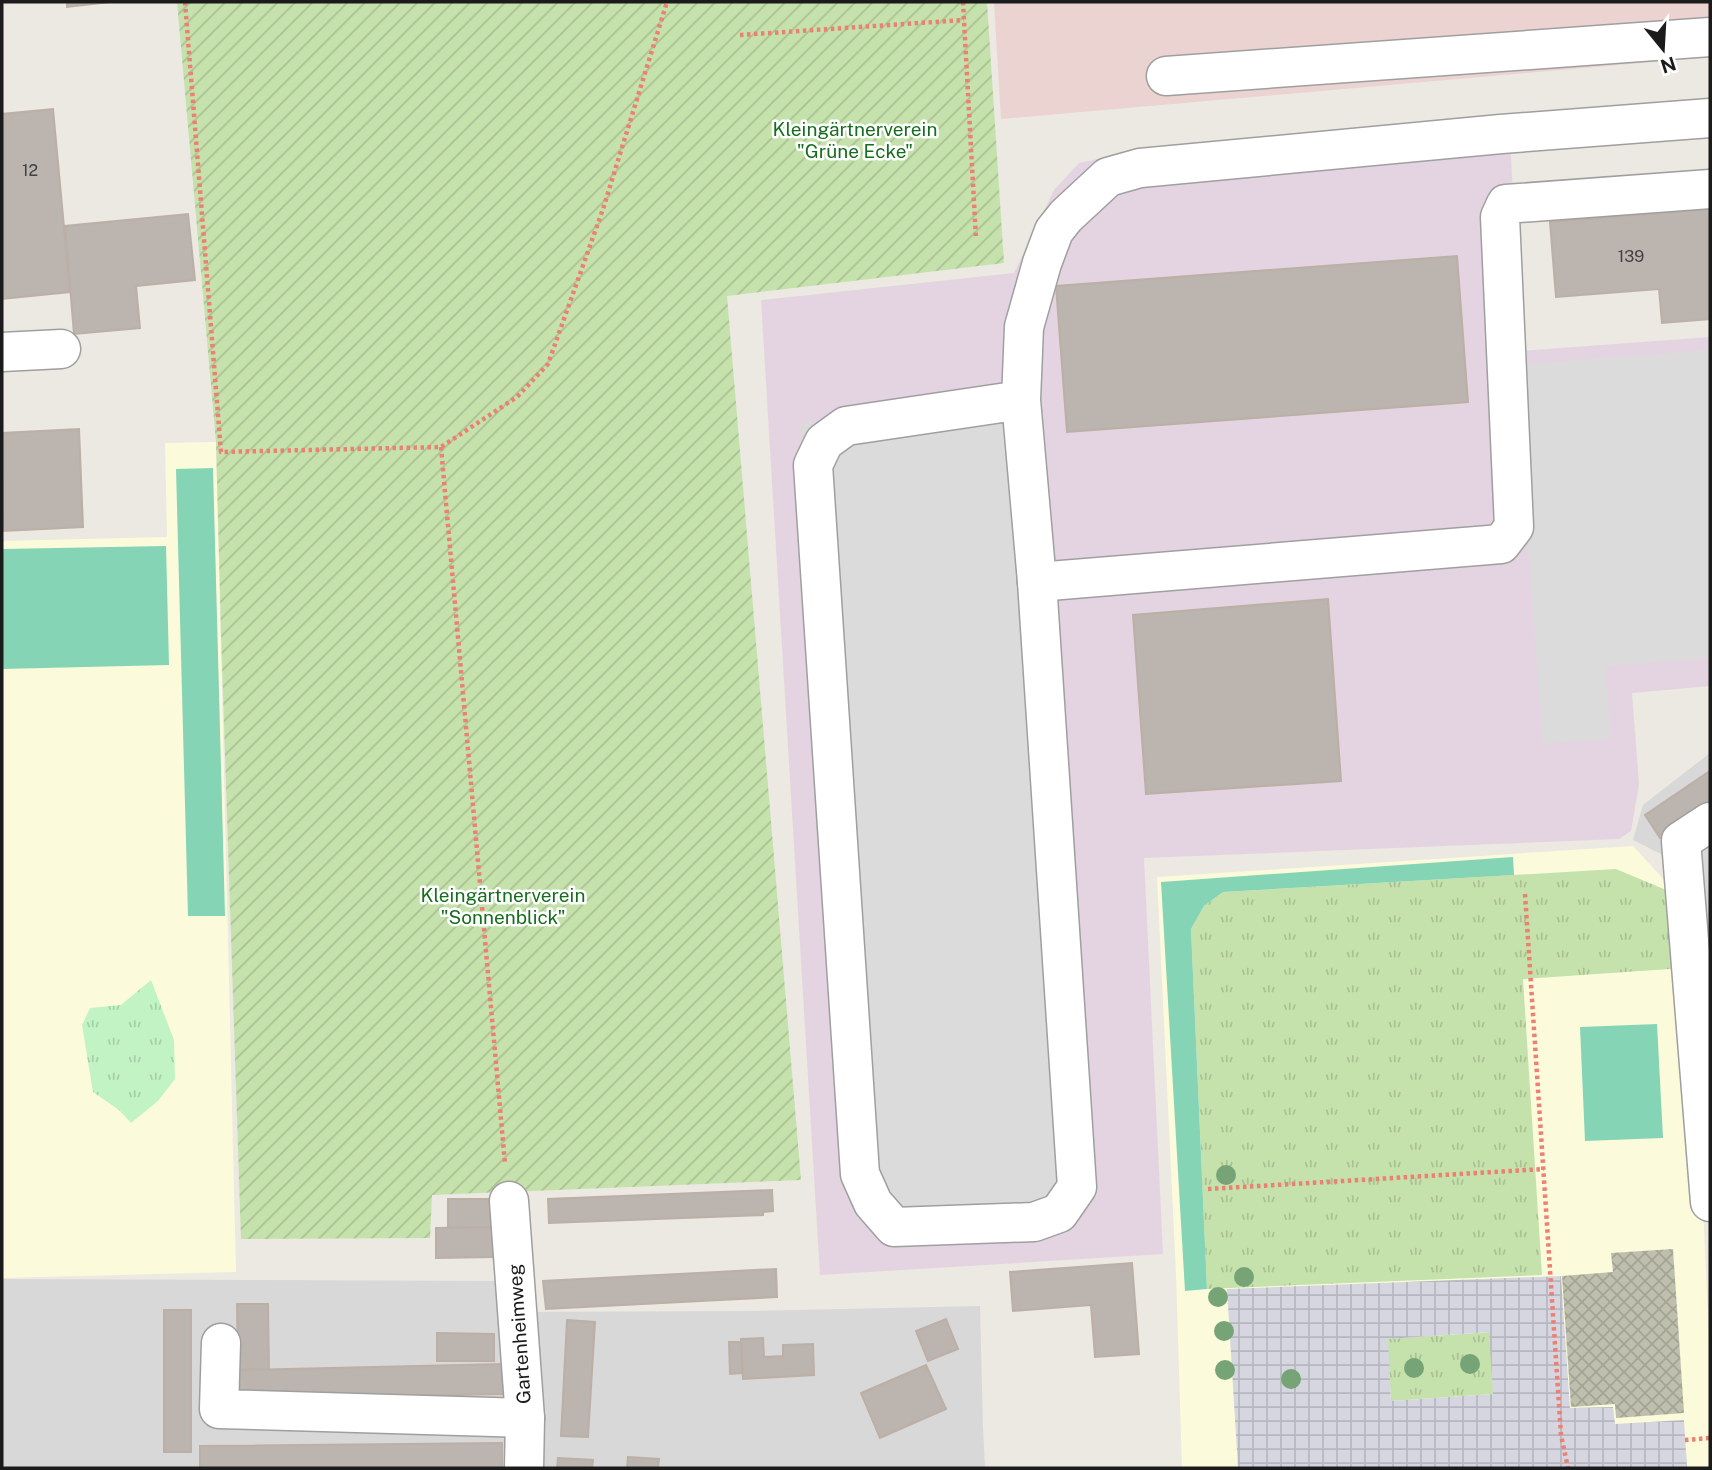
<svg xmlns="http://www.w3.org/2000/svg" width="1712" height="1470" viewBox="0 0 1712 1470" font-family="'Public Sans',sans-serif">
<style>
.residential{fill:#d9d8d8}
.commercial{fill:#ebd3d2}
.industrial{fill:#e4d4e1}
.education{fill:#fbfbdb}
.construction{fill:url(#construction-cross-hatch)}
.grass{fill:url(#grass-tufts)}
.park{fill:url(#park-tufts)}
.garden{fill:url(#garden-furrows)}
.pitch{fill:#86d4b6}
.parking{fill:#dbdbdb}
.plaza{fill:url(#plaza-grid);fill-rule:evenodd}
.building{fill:#bbb4af;stroke:#bcafa6;stroke-width:2}
.lines{fill:none;stroke-linecap:round;stroke-linejoin:round}
.minor-casing{stroke:#9f9f9f;stroke-width:41}
.path{stroke:#eb8073;stroke-width:4.5;stroke-dasharray:3.5 3.5;stroke-linecap:butt}
.minor{stroke:#fff;stroke-width:38}
.tree{fill:#76a476}
.labels{text-anchor:middle;stroke-width:5;stroke-linejoin:round;paint-order:stroke}
.number-label{font-size:16px;fill:#434140}
.park-label{font-size:19px;fill:#166d1d;stroke:#fff}
.street-label{font-size:19px;fill:#1b1b1b;stroke:#fff}
</style>
<defs>
<pattern id="construction-cross-hatch" width="8" height="8" patternUnits="userSpaceOnUse" patternTransform="scale(1.75)"><rect width="8" height="8" fill="#bfbfae"/><path d="M0 0l8 8M0 8l8-8" fill="none" stroke="#a4a495"/></pattern>
<pattern id="grass-tufts" width="24" height="20" patternUnits="userSpaceOnUse" patternTransform="scale(1.75)"><rect width="24" height="20" fill="#c6e2ac"/><path d="M3 7l-1-3M5 7V3M7 7l1-3M15 17l-1-3M17 17v-4M19 17l1-3" fill="none" stroke="#aac193"/></pattern>
<pattern id="park-tufts" width="24" height="20" patternUnits="userSpaceOnUse" patternTransform="scale(1.75)"><rect width="24" height="20" fill="#c1f3c5"/><path d="M3 7l-1-3M5 7V3M7 7l1-3M15 17l-1-3M17 17v-4M19 17l1-3" fill="none" stroke="#a5d0a9"/></pattern>
<pattern id="garden-furrows" width="10" height="10" patternUnits="userSpaceOnUse" patternTransform="scale(1.75)"><rect width="10" height="10" fill="#c6e2ac"/><path d="M-1 1l2-2M0 10L10 0M9 11l2-2" fill="none" stroke="#aac193"/></pattern>
<pattern id="plaza-grid" width="8" height="8" patternUnits="userSpaceOnUse" patternTransform="scale(1.75)"><rect width="8" height="8" fill="#d6d6e1"/><path d="M0 4h8M4 0v8" fill="none" stroke="#b7b7c0"/></pattern>
</defs>
<rect width="100%" height="100%" fill="#ece8e2"/>
<!-- residential -->
<g class="residential">
<path d="M1710,753V1129L1687,867L1633,840L1643,805Z"/>
<path d="M2,1279L497,1281L506,1312L754,1311L980,1306L983,1428L985,1468H2Z"/>
</g>
<!-- commercial -->
<path class="commercial" d="M994,2H1710V57L1001,119Z"/>
<!-- industrial -->
<path class="industrial" d="M1509,123L1522,351L1710,337V686L1632,693L1639,784L1631,831L1619,839L1144,858L1163,1254L820,1275L761,300L1014,273L1054,190L1079,163L1107,157Z"/>
<!-- education -->
<g class="education">
<path d="M216,442L236,1272L2,1278V541L167,537L165,443Z"/>
<path d="M1633,846L1678,895L1701,1162L1710,1362V1468H1182L1176,1274L1157,877Z"/>
</g>
<!-- construction -->
<path class="construction" d="M1673,1249L1684,1413L1616,1418L1615,1404L1571,1407L1562,1276L1613,1272L1611,1253Z"/>
<!-- grass -->
<g class="grass">
<path d="M1616,869L1678,895L1684,968L1523,979L1542,1275L1207,1289L1191,929L1204,906L1223,892Z"/>
<path d="M1490,1332L1494,1394L1391,1401L1387,1339Z"/>
</g>
<!-- park -->
<path class="park" d="M151,980L174,1040L175,1079L158,1101L131,1123L119,1110L93,1092L82,1025L90,1008L121,1005Z"/>
<!-- garden -->
<path class="garden" d="M177,2H987L1004,263L727,296L801,1180L432,1195L430,1238L241,1239L221,633L216,442Z"/>
<!-- pitch -->
<g class="pitch">
<path d="M213,468L225,916H188L176,469Z"/>
<path d="M166,546L169,665L2,669V549Z"/>
<path d="M1513,857L1514,875L1223,892L1204,906L1191,929L1207,1289L1185,1291L1161,882Z"/>
<path d="M1657,1024L1663,1138L1585,1141L1580,1027Z"/>
</g>
<!-- parking -->
<g class="parking">
<path d="M1710,350V658L1605,666L1611,739L1543,744L1514,365Z"/>
<path d="M1021,400L1086,1162L1044,1212L898,1220L864,1163L801,424Z"/>
</g>
<!-- plaza -->
<path class="plaza" d="M1561,1276L1570,1408L1613,1407L1615,1424L1684,1420L1687,1468H1238L1227,1289ZM1489,1332L1493,1394L1391,1401L1388,1339Z"/>
<!-- building -->
<g class="building">
<path d="M67,2H110L67,7Z"/>
<path d="M53,109L70,292L2,299V114Z"/>
<path d="M1710,209V319L1662,323L1659,289L1556,297L1550,222Z"/>
<path d="M188,214L195,280L136,286L140,328L74,334L65,226Z"/>
<path d="M1457,256L1468,402L1067,432L1056,286Z"/>
<path d="M79,429L83,527L3,531L2,433Z"/>
<path d="M1328,599L1341,781L1146,794L1133,615Z"/>
<path d="M1710,771V808L1660,838L1645,815Z"/>
<path d="M772,1190L773,1211L763,1212V1215L549,1223L548,1199Z"/>
<rect x="448" y="1199" width="46" height="28"/>
<path d="M494,1227V1257L436,1258V1228Z"/>
<path d="M1132,1263L1139,1354L1095,1357L1091,1305L1013,1311L1010,1272Z"/>
<path d="M776,1269L777,1297L546,1309L543,1281Z"/>
<path d="M237,1304H268L269,1369L238,1370Z"/>
<rect x="164" y="1310" width="27" height="142"/>
<path d="M946,1319L958,1349L928,1361L916,1331Z"/>
<path d="M567,1320L595,1322L588,1437L561,1436Z"/>
<path d="M437,1333L494,1334V1361H437Z"/>
<path d="M763,1338L764,1357L783,1356V1345L813,1344L814,1375L743,1379L741,1339Z"/>
<path d="M729,1342H741L742,1373L730,1374Z"/>
<path d="M504,1364L505,1394L238,1399V1370Z"/>
<path d="M926,1365L946,1409L880,1438L861,1393Z"/>
<path d="M502,1443V1468H200V1446Z"/>
<path d="M628,1457L659,1459L658,1468H627Z"/>
<path d="M558,1458L593,1460L592,1468H557Z"/>
</g>
<g class="lines">
<defs>
<g id="minor">
<path d="M1166,76L1710,37"/>
<path d="M2,352L61,349"/>
<path d="M1021,400L846,426L824,442L813,465L860,1174L873,1203L894,1227L1034,1222L1059,1213L1077,1187L1037,582L1021,400L1024,327L1042,263L1054,231L1066,216L1108,177L1140,168L1501,134L1710,118"/>
<path d="M1037,582L1501,544L1514,527L1500,217L1506,204L1710,189"/>
<path d="M1710,822L1681,841L1710,1202"/>
<path d="M509,1201L525,1418L524,1468"/>
<path d="M221,1343L219,1409L525,1418"/>
</g>
</defs>
<!-- minor casing -->
<use href="#minor" class="minor-casing"/>
<!-- path -->
<g class="path">
<path d="M185,2L221,452L441,447L517,397L548,364L603,209L667,2"/>
<path d="M963,2L976,239"/>
<path d="M740,35L964,20"/>
<path d="M441,447L505,1164"/>
<path d="M1525,894L1561,1435L1568,1468"/>
<path d="M1208,1189L1544,1169"/>
<path d="M1685,1440L1710,1438"/>
</g>
<!-- minor -->
<use href="#minor" class="minor"/>
</g>
<!-- trees -->
<g class="tree">
<circle cx="1226" cy="1175" r="10"/>
<circle cx="1244" cy="1277" r="10"/>
<circle cx="1218" cy="1297" r="10"/>
<circle cx="1224" cy="1331" r="10"/>
<circle cx="1470" cy="1364" r="10"/>
<circle cx="1414" cy="1368" r="10"/>
<circle cx="1225" cy="1370" r="10"/>
<circle cx="1291" cy="1379" r="10"/>
</g>
<g class="labels">
<!-- number labels -->
<g class="number-label">
<text x="30" y="176">12</text>
<text x="1631" y="262">139</text>
</g>
<!-- park labels -->
<g class="park-label">
<text x="855" y="136">Kleingärtnerverein<tspan x="855" dy="22">"Grüne Ecke"</tspan></text>
<text x="503" y="902">Kleingärtnerverein<tspan x="503" dy="22">"Sonnenblick"</tspan></text>
</g>
<!-- street labels -->
<g class="street-label">
<text transform="translate(519 1334) rotate(-94)" y="7">Gartenheimweg</text>
</g>
</g>
<!-- border -->
<rect width="1712" height="1470" fill="none" stroke="#1b1b1b" stroke-width="7"/>
<!-- north arrow -->
<g transform="translate(1663 49) rotate(162)" stroke="#ffffff" stroke-width="5" paint-order="stroke">
<path d="M0-5L12 26L0 18L-12 26Z" fill="#1b1b1b"/>
<text y="-10" font-size="19" font-weight="bold" text-anchor="middle" fill="#1b1b1b">N</text>
</g>
</svg>
